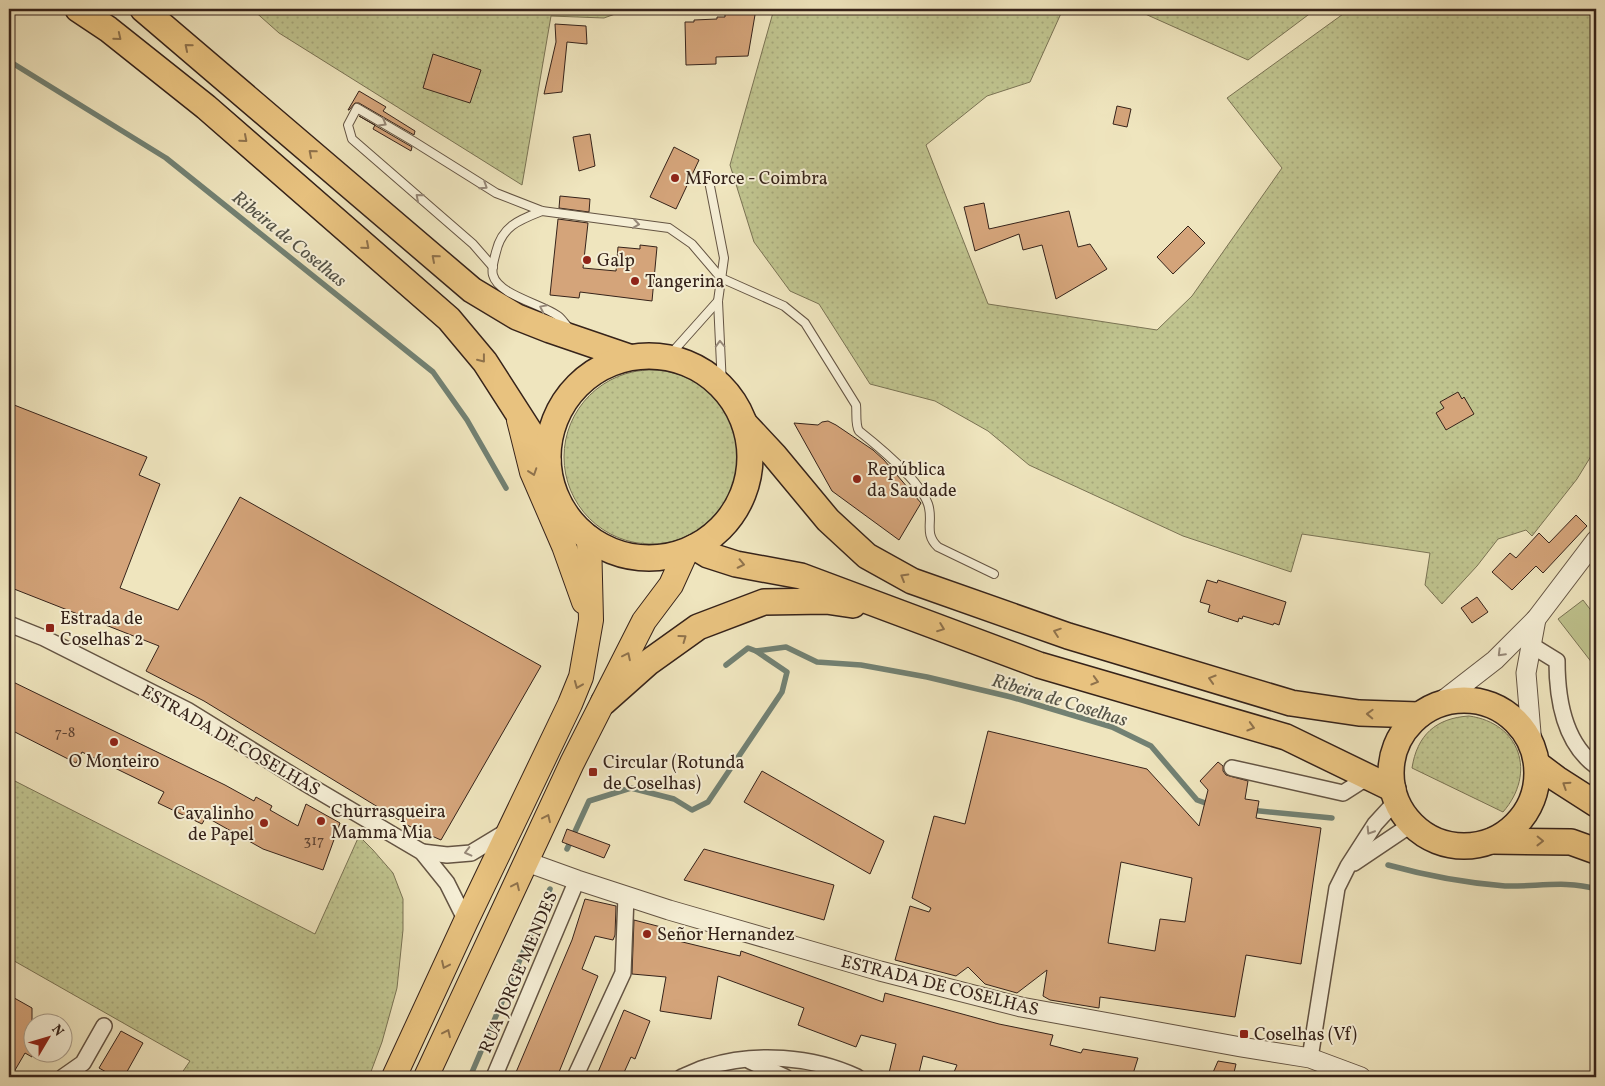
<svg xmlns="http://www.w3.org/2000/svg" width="1605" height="1086" viewBox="0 0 1605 1086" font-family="Vollkorn,serif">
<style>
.grass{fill:url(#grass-dots);stroke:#7a7354}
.garden{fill:#bfc38e;stroke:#7a7354}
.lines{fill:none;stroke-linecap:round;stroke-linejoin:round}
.stream{stroke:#728173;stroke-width:5.5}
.building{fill:#d4a47a;stroke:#36231a;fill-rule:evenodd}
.service-casing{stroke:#645443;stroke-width:10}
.minor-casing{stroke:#645443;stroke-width:18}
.tertiary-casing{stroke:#645443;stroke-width:21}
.primary-casing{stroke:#36231a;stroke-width:26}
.trunk-casing{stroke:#36231a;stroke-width:28}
.service{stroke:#f5eed5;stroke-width:8}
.minor{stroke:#f5eed5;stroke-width:15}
.tertiary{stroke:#f5eed5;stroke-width:19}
.primary{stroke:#e8c27f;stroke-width:24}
.trunk{stroke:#e8c27f;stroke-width:25}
.oneway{stroke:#8f724c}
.oneway2{stroke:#968878}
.poi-dot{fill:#8f2418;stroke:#f5eed5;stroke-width:2}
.labels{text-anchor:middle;stroke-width:4;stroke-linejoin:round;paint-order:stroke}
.number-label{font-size:15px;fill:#5e4332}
.poi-label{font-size:18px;fill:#36231a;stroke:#f5eed5;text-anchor:start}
.street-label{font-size:18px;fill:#36231a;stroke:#f5eed5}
.water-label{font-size:19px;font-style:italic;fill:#545246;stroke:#f5eed5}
</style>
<defs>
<pattern id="grass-dots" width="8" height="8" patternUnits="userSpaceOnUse" patternTransform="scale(1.25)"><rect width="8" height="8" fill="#bfc38e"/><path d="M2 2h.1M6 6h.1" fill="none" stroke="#a5a77a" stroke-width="1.8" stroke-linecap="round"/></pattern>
</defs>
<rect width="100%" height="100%" fill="#efe5be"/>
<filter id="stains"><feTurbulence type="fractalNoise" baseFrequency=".004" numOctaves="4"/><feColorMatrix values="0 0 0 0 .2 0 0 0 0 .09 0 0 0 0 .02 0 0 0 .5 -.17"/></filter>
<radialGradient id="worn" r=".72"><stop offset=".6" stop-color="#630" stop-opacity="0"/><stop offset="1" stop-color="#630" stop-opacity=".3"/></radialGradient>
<!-- grass -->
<g class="grass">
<path d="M252,9H629L604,18L551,16L522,185L279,33Z"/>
<path d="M774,9H1063L1030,82L987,96L926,145L988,304L1157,330L1192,296L1282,168L1227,98L1350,9H1596V448L1577,479L1532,536L1526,530L1498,539L1477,566L1442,604L1425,585L1430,553L1302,534L1291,572L1183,536L1029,465L988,431L935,401L870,384L819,304L790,291L754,242L730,165Z"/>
<path d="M1134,9H1316L1248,60Z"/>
<circle cx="651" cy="457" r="87"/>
<path d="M1469,716C1520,723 1537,773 1503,812L1412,768C1417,735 1436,718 1469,716Z"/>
<path d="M9,778L315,934L359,836L373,850L393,873L403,899V930L397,988L382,1042L369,1077H179L190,1061L9,958Z"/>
</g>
<!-- garden -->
<path class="garden" d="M1583,600L1596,617V668L1558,619Z"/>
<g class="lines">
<!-- stream -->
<g class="stream">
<path d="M9,61L166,158L433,372L467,420L506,488"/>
<path d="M756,651L786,647L817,662L861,665L927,677L1011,697L1112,727L1151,746L1197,800L1211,805"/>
<path d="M1250,810L1332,818"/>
<path d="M567,849L589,801L631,788L674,799L692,810L708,802L782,692L787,672L756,651L748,648L726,665"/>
<path d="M1388,865C1424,875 1467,883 1505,886C1535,887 1567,880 1596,889"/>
<path d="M548,893L550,889"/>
<path d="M470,1077L536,922"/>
</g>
</g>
<!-- building -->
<g class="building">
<path d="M725,9H756L748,56L716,57V64L686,65L685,22H694V20L717,19V17H725Z"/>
<path d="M555,24L586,26L587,44L567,42L562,92L544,94L556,42Z"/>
<path d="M433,54L481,70L470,103L423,88Z"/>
<path d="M359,91L386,107L383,111L415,131L414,135L359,103H355L349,110H348Z"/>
<path d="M1117,106L1131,109L1127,127L1113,124Z"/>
<path d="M359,116L412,147L411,151L373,129L375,125Z"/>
<path d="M590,134L595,166L579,171L573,137Z"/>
<path d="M674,147L699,160L676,209L650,197Z"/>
<path d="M560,196L590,199L589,212L559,208Z"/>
<path d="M984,203L989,229L1069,211L1078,247L1090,244L1107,269L1056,299L1042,245L1023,250L1019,234L975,251L964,207Z"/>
<path d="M558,219L588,223L583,268L616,271L618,247L640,249V245L657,247L652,301L580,292L579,298L550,295Z"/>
<path d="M1188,226L1205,243L1173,274L1157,257Z"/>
<path d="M1458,392L1462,399L1464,397L1474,414L1446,430L1436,413L1444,408L1440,402Z"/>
<path d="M9,403L147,457L139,475L160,484L120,588L178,610L240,497L541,666L441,840L409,826L204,701L146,671L159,646L9,587Z"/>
<path d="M828,421L836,425L873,450L884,460L921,503L899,540L832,491L794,423L818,425L822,422Z"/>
<path d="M1576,515L1587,526L1543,573L1536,566L1512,590L1492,572L1510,553L1516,558L1539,533L1549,543Z"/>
<path d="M1207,580L1217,583L1218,580L1286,602L1279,625L1274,623L1273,625L1243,616L1242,619L1239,618L1238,622L1208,612L1210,605L1200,602Z"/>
<path d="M1477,597L1488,612L1472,623L1461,608Z"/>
<path d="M9,680L225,785L254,801L256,797L272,806L270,810L298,826L306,804L340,823L323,870L263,849L206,817L202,824L158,803L164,792L82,752L76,763L9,729Z"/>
<path d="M988,731L1147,769L1199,826L1208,790L1200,781L1218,762L1223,766V771L1226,775L1248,781L1245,799L1259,801L1256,818L1321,828L1301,964L1246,955L1235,1017L1100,997L1099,1008L1050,1000L1043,996L1047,970L1017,993L985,984L968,967L956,976L895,960L910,906L929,912L931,908L912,898L934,816L965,824ZM1121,862L1192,878L1185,922L1160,919L1155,951L1108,943Z"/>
<path d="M762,771L884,841L870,874L744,802Z"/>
<path d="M567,829L610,845L604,858L562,842Z"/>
<path d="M704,849L834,885L824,920L684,880Z"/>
<path d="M585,899L616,906L615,935L613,940L595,936L582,969L598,976L557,1077H514L572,940Z"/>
<path d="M634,920L665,928L662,937L740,956L741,951L883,1002L885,993L999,1024L1053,1035L1050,1045L1081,1053L1083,1049L1138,1058L1132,1077H952L957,1065L923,1056L918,1077H888L896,1044L861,1035L856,1047L798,1025L804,1008L718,976L711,1019L660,1011L666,977L632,974Z"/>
<path d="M9,995L32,1008V1057L25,1053L11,1077H9Z"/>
<path d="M624,1010L650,1021L635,1059L631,1057L622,1077H596Z"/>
<path d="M121,1031L143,1043L124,1077H115L99,1068Z"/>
<path d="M1218,1061L1236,1064L1233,1077H1211Z"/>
</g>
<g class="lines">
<defs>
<g id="service">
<path d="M708,176L724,258L718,301L722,386"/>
<path d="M542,211C519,220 502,226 496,252C494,260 491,268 493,275C498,295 542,304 558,316C562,319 565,324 568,327"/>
<path d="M493,267L473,244L352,139L348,125L357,108L413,141L496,193L542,211L669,228L692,244L721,278L784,306L805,323L856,405C857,413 855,425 859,431C878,446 920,481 928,504C934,521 923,533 938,547L994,574"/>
<path d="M668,357L718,301"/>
</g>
<g id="minor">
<path d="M9,624L44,638L187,710L305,783L422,852L447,883L466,921"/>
<path d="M1531,645L1557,661C1557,698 1563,742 1596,766"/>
<path d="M1232,768L1343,793L1368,777"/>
<path d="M422,852L447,855L471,853L509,830"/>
<path d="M1354,863L1412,824"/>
<path d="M1310,1058L1337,888L1348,866L1375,824L1397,800"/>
<path d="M750,1061L785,1077"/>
<path d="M63,1077L83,1063L104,1026"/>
<path d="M494,1077L577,880"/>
<path d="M575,1077L623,973L626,896"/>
<path d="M682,1077C690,1074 699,1069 707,1067C755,1052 812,1056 857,1077"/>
</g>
<g id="tertiary">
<path d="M1437,705L1495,660L1536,619L1596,540"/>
<path d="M1532,745L1526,673L1536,619"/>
<path d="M527,862L577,880L669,910L880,971L1021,1007L1241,1047L1310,1058L1361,1077"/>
</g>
<g id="primary">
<path d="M519,420L532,472L564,546L584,602"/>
<path d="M394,1077L466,921L570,704L581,677L591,620L589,538"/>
<path d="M426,1077L572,763L644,621L671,585L686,552"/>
</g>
<g id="trunk">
<path d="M78,9L108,29L206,107L449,319L485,362L548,460"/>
<path d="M143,9L472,290L517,317L550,330L629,357"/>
<circle cx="649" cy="457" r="101"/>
<path d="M745,424L774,455L828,520L867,556L912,581L1068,636L1291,703L1359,713L1419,715"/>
<path d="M695,547L708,555L736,564L801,576L1039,665L1286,737L1393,789"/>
<circle cx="1464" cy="773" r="73"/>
<path d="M604,702L649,662L698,627L764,602L826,601L853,605"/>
<path d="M1537,764L1557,779L1596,804"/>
<path d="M1492,841L1571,842L1596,851"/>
</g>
</defs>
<!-- service casing -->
<use href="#service" class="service-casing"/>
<!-- minor casing -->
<use href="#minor" class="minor-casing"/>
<!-- tertiary casing -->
<use href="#tertiary" class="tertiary-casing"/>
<!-- primary casing -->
<use href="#primary" class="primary-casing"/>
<!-- trunk casing -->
<use href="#trunk" class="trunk-casing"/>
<!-- service -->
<use href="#service" class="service"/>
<!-- minor -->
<use href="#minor" class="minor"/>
<!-- tertiary -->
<use href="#tertiary" class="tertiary"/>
<!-- primary -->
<use href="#primary" class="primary"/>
<!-- trunk -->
<use href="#trunk" class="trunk"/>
</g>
<!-- one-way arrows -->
<defs><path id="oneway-chevron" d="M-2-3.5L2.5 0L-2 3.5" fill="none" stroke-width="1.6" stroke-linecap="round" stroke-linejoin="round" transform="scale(1.25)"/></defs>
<g class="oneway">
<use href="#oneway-chevron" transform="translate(118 37) rotate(39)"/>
<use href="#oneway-chevron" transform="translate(188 47) rotate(-140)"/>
<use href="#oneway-chevron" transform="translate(244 139) rotate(41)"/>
<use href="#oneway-chevron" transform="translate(312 153) rotate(-139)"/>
<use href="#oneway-chevron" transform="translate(366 246) rotate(41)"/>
<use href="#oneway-chevron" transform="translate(435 258) rotate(-139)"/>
<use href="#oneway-chevron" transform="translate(482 359) rotate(52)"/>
<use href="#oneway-chevron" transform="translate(533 472) rotate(71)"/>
<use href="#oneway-chevron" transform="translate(741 564) rotate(12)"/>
<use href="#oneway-chevron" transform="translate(904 577) rotate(-150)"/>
<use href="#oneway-chevron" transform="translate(941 628) rotate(21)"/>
<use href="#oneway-chevron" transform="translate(1057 632) rotate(-161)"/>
<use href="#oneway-chevron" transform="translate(683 638) rotate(-36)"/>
<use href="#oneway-chevron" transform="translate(627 656) rotate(-64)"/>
<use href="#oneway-chevron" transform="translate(1212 679) rotate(-163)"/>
<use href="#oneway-chevron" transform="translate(1095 681) rotate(16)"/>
<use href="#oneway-chevron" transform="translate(578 685) rotate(112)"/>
<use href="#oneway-chevron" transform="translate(1370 714) rotate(-178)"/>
<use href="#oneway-chevron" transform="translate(1251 727) rotate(16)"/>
<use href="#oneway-chevron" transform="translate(1566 785) rotate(-147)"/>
<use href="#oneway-chevron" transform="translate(547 818) rotate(-65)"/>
<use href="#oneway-chevron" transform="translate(1540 841) rotate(1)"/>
<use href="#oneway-chevron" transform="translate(516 886) rotate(-65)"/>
<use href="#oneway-chevron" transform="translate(445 965) rotate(115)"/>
<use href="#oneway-chevron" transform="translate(447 1033) rotate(-65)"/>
</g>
<g class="oneway2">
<use href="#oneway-chevron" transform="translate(383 123) rotate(30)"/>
<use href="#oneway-chevron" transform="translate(484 186) rotate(33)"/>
<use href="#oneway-chevron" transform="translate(419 197) rotate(-139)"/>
<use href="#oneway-chevron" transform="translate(636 224) rotate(8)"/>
<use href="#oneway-chevron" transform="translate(543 308) rotate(-154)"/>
<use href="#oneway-chevron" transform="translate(720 344) rotate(-92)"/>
<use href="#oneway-chevron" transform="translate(1501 653) rotate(135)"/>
<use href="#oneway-chevron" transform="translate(1370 831) rotate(122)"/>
<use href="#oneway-chevron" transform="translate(468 852) rotate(166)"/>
</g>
<!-- markers -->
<g class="poi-dot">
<circle cx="675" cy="178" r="5"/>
<circle cx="587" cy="260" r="5"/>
<circle cx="635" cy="281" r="5"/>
<circle cx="857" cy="479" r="5"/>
<rect x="45" y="623" width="10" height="10" rx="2.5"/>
<circle cx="114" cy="742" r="5"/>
<rect x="588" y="767" width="10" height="10" rx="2.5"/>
<circle cx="321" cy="821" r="5"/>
<circle cx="264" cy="823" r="5"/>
<circle cx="647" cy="934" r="5"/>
<rect x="1239" y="1029" width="10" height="10" rx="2.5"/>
</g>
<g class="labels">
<!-- number labels -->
<g class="number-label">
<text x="65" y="737">7-8</text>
<text x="314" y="845">317</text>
</g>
<!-- poi labels -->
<g class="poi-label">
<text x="685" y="184">MForce - Coimbra</text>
<text x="597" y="266">Galp</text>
<text x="645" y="287">Tangerina</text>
<text x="867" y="475">República<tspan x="867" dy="21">da Saudade</tspan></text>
<text x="60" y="624">Estrada de<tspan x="60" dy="21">Coselhas 2</tspan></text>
<text x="114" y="767" text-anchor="middle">O Monteiro</text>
<text x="603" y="768">Circular (Rotunda<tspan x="603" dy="21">de Coselhas)</tspan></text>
<text x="331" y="817">Churrasqueira<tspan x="331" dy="21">Mamma Mia</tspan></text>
<text x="254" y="819" text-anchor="end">Cavalinho<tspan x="254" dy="21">de Papel</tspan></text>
<text x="657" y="940">Señor Hernandez</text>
<text x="1254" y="1040">Coselhas (Vf)</text>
</g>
<!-- street labels -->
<g class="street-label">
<text transform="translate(231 740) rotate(30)" y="6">ESTRADA DE COSELHAS</text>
<text transform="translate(518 972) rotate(-67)" y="6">RUA JORGE MENDES</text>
<text transform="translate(940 985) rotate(14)" y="6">ESTRADA DE COSELHAS</text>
</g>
<!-- water labels -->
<g class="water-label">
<text transform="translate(290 238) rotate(39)" y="7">Ribeira de Coselhas</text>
<text transform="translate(1060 699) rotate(17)" y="7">Ribeira de Coselhas</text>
</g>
</g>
<!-- margin -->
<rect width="1605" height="1086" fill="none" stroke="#efe5be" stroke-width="30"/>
<rect x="10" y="10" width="1585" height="1066" fill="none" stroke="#36231a" stroke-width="2.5"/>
<rect x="15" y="15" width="1575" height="1056" fill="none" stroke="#36231a"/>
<!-- north arrow -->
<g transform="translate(48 1038) rotate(52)"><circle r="24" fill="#f5eed5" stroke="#a99d8a"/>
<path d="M0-4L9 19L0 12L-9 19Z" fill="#8f2418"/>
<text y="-8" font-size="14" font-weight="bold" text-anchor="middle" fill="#36231a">N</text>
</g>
<rect width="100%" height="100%" filter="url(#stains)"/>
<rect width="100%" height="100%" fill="url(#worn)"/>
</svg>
